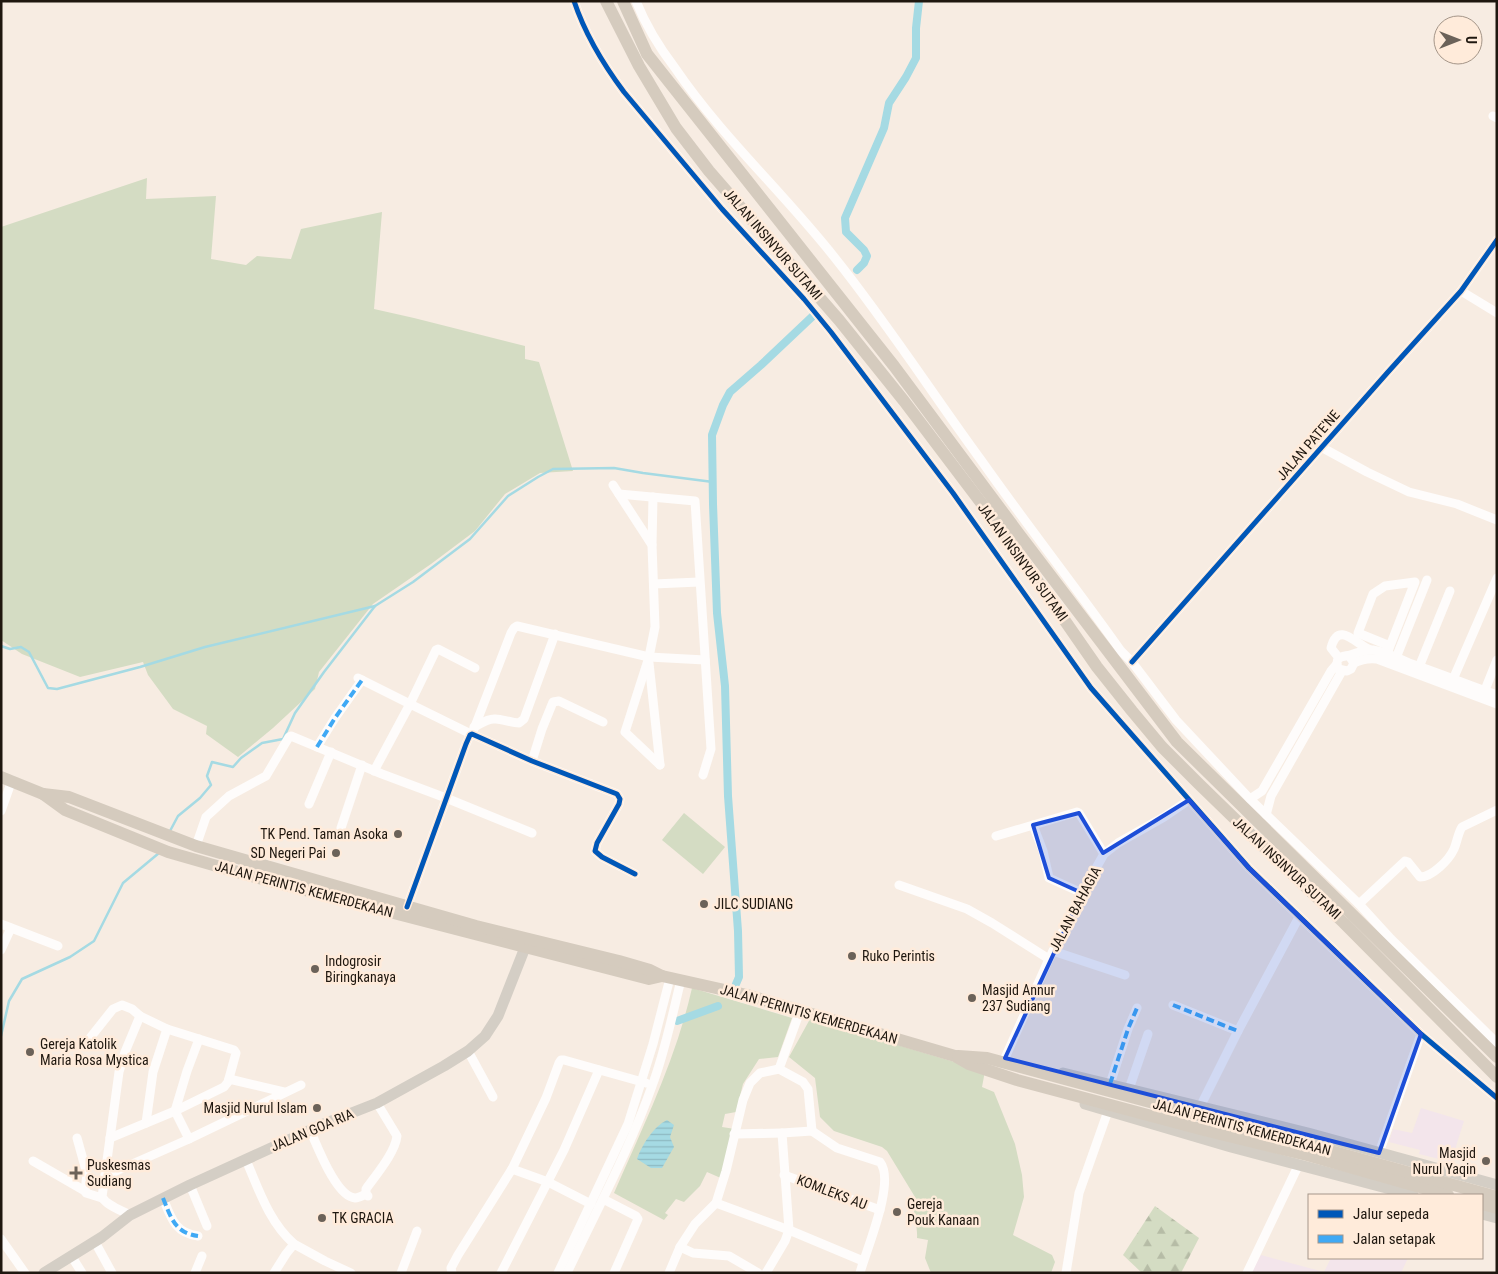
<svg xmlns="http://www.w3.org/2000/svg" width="1498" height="1274" viewBox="0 0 1498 1274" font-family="'Roboto Condensed',sans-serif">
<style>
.education{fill:#f3e5eb}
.grass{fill:#d4dcc3}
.forest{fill:url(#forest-firs)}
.water{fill:url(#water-rules)}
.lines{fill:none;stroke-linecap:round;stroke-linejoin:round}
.stream{stroke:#a5dae3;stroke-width:2.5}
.canal{stroke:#a5dae3;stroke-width:8}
.minor{stroke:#fefcfb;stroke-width:9}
.major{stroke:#d4cec5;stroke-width:11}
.highway{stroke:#d5cbbe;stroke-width:12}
.quiet{stroke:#3fa9f5;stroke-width:4;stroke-dasharray:8 4;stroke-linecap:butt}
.cycleway-casing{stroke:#ffebda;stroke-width:8}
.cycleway{stroke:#0057b8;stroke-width:5}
.marked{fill:#1d4ed8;fill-opacity:0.2;stroke:#1d4ed8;stroke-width:4;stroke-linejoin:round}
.poi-dot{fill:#6b6259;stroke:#ffebda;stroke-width:2}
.labels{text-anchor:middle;stroke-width:5;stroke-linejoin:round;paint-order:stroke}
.street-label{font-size:14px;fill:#1f170f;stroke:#ffebda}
.poi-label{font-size:14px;fill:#1f170f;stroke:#ffebda;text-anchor:start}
</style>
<defs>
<pattern id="forest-firs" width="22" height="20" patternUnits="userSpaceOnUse" patternTransform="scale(1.25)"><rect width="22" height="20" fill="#d4dcc3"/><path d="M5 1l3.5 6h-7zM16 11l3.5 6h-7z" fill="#b6bca6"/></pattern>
<pattern id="water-rules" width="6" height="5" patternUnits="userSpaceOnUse" patternTransform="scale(1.25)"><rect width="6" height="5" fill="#a5dae3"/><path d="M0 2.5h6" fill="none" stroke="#8ebac2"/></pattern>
</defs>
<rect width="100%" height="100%" fill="#f7ece2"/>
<!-- education -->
<g class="education">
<path d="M1421,1108L1464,1121L1451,1162L1419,1154L1420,1150L1389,1142L1393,1129L1412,1133Z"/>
<path d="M1261,1255L1324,1272L1331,1258H1408L1401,1273H1251Z"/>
</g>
<!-- grass -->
<g class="grass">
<path d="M147,178L146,199L216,196L211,259L246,265L257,256L291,259L301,229L382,212L374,309L414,318L525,346V359L539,362L573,471L540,473L505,494L475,531L431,564L373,604L319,672L315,689L273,728L238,757L206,734L207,726L173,709L148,675L143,662L80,677L22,654L1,640V227Z"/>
<path d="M684,813L725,847L703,874L662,840Z"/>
<path d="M692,988L792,1018L778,1057L759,1059L743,1084L736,1112L725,1114L722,1127L735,1129L723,1179L707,1172L700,1186L684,1202L676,1199L665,1213L668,1215L664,1220L614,1193C643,1126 676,1060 692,988Z"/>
<path d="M810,1019L985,1071L982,1087L994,1092L1015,1144L1022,1175L1024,1197L1013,1235L1052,1255L1055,1262L1051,1273H931L925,1258L928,1240L917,1238C918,1225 911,1210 915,1197L887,1151L882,1147L834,1131L820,1117L815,1078L789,1057Z"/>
</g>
<!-- forest -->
<path class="forest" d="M1155,1206L1199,1238L1181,1273H1142L1123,1255Z"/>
<!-- water -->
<path class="water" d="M667,1120L674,1125L670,1137L674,1147L662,1168H651L637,1159C642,1145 653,1127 667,1120Z"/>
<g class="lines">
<!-- stream -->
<g class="stream">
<path d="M1,646L10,649L21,647L29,652L48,688L57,689L140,667L205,647L375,606"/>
<path d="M170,831L178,816L200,798L211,785L207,776L212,762L233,767L241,758L262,743L283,739L295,713L324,672L375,606L413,582L470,539L508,496L538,477L553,469L614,468L643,473L713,482"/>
<path d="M1,1036L9,1001L22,979L70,957L94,941L123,883L159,853"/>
</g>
<!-- canal -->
<g class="canal">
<path d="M857,270L864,263L867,256L864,250L846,232L845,218L884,128L889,103L906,77L916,58V28L919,1"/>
<path d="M736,984L739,977L738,931L728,796L725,686L717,613L713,504L712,435L723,405L730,392L761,365L815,314"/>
<path d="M677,1021L718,1006"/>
</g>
<!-- minor -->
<g class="minor">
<path d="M574,1C585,34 603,64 624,92L722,209L804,299L831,332L953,493L1091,688L1249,868L1421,1034L1497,1098"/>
<path d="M636,1C646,26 659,47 675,68C722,137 784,193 835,258C887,323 932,393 981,460C1026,524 1075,586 1121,651L1132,662L1176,720L1250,799L1359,904L1391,939L1497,1043"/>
<path d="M1493,116L1497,118"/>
<path d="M1461,291L1497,313"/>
<path d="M1321,447L1367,472L1409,492L1457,504L1497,520"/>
<path d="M613,485L652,545L655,627L649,657L625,732L660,765"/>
<path d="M619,494L695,501L711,749L703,775"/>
<path d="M652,545L653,497"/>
<path d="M654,584L699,582"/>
<path d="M1387,654L1390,646L1415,582L1385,586L1373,594L1358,633L1390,646"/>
<path d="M1349,656L1354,663L1351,669L1347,671L1338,669C1334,656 1342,657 1350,655C1358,653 1364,649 1373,650C1385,652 1398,658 1409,663C1439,673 1468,685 1497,695"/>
<path d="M1339,658L1331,648C1338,620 1356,644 1370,650"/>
<path d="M1132,662L1388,372L1461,291L1497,240"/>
<path d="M649,663L660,765"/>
<path d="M1354,663C1362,659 1368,658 1377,659L1497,704"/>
<path d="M1394,663L1427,580"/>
<path d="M1417,672L1450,591"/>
<path d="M358,678L410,704L374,771"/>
<path d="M1451,684L1497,578"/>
<path d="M1483,695L1497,660"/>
<path d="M474,727C480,724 487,719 494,719C500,718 511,723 519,723L524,719L555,634"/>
<path d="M471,734L410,704L436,650L438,649L475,668"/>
<path d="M472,734L511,633L514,628L517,626L649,657L705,660"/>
<path d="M317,747L335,718L362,680"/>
<path d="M532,761L542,729L553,702L559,701L603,722"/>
<path d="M1250,799L1262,791L1331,671L1337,664"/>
<path d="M309,804L331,752"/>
<path d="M1,811L12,780"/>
<path d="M1266,815L1271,796L1342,671"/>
<path d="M1033,825L1043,851L1049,878L1082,893"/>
<path d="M341,828L362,765"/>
<path d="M996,836L1077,812L1079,813L1104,854"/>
<path d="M196,846L206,817L229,796L266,776L289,737L291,736L382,774L446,798L532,833"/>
<path d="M899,885L967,909L992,923L1049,959"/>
<path d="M1359,904L1405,861L1408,862L1420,877C1432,877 1449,860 1454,849C1457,842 1458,833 1462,827L1497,810"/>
<path d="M407,907L466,744L470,735L472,734L532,761L617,794L620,799L619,804L597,843L595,851L602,857L635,874"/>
<path d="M1,924L58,946"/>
<path d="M1,950L11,928"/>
<path d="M1053,951L1125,975"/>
<path d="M1173,1005L1238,1031"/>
<path d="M800,1011L779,1069L803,1082L808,1089L812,1131"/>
<path d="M86,1043L113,1009L122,1005L132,1009L140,1016L167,1029L234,1050L236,1053L228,1082L224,1087L175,1111L110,1138"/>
<path d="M468,1051L493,1097"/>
<path d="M1005,1058L1049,959L1082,893L1104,854L1118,843L1164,817L1189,800"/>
<path d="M229,1079L284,1092"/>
<path d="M1110,1084L1128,1029L1137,1008"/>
<path d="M1129,1089L1148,1034"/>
<path d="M1200,1107L1238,1031L1299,917"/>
<path d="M146,1123L153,1072L167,1029"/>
<path d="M310,1130C317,1145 336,1197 355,1198C359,1198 362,1196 366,1194"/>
<path d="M734,1134L782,1133"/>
<path d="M77,1138L87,1174L85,1191L86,1193L102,1198"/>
<path d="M189,1139L175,1111L187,1071L199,1039"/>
<path d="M1379,1153L1421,1034"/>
<path d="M246,1160C259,1190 269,1222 294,1244"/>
<path d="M33,1161L85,1191"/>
<path d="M784,1175L880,1210"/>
<path d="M105,1176L189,1139L301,1085"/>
<path d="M190,1185L207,1226"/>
<path d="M368,1196L366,1194V1189C376,1175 395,1153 397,1136L377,1103"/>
<path d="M163,1198C171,1218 175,1233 198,1236"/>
<path d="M603,1199L636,1216L638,1219L614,1273"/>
<path d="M716,1203L789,1230L863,1261"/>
<path d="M591,1204L548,1182L512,1169L546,1098L559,1063L561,1060H564L646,1083"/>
<path d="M130,1215C121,1210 107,1206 102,1197L119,1072L125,1052L140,1016"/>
<path d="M1,1239L25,1273"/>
<path d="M95,1242L112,1273"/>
<path d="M72,1257L82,1273"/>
<path d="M195,1273L202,1256"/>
<path d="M274,1273L286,1254L294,1244L325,1261L351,1273"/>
<path d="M401,1273L417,1231"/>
<path d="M452,1273L451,1268L458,1255L512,1169"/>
<path d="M501,1273L564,1150L599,1070"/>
<path d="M558,1273L628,1124L653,1044L670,978"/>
<path d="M567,1273C596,1211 629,1151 652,1086C665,1052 672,1016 681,980"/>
<path d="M669,1273L680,1247"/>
<path d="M758,1273L729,1256L693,1253L680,1247L695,1224L716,1203L726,1171L743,1100L750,1083L760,1073L779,1069"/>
<path d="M766,1273L785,1241L789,1230L782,1133L812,1131L837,1148L880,1162C896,1182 866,1250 860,1273"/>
<path d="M1066,1273L1079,1193L1108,1111"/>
<path d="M1247,1273L1299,1164"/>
</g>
<!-- major -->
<g class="major">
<path d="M1063,1073L1308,1133L1497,1185"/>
<path d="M1085,1104L1231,1147L1413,1195"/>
<path d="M1482,1214L1497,1218"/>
<path d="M44,1273L102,1237L130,1215L190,1185L326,1123L377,1103L444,1066L468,1051L485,1036L498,1016L528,940"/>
</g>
<!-- highway -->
<g class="highway">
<path d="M606,1L639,66L676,128L709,171L839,320L904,401L1004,533L1097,667L1132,711L1162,747L1199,784L1272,855L1344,923L1497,1077"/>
<path d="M623,1L647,54L894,366L1019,534L1177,742L1497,1057"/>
<path d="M1,777L43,794L65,810L168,852L255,877L649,979L662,976"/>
<path d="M43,794L69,797L196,846L476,926L619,961L650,970L662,976L747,995L955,1056L969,1064L1017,1080L1204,1130L1307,1155L1448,1195"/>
<path d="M958,1056L987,1058L1309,1145L1497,1197"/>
<path d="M1482,1204L1497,1208"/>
</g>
<!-- quiet -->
<g class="quiet">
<path d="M317,747L335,718L362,680"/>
<path d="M1173,1005L1238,1031"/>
<path d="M1110,1084L1128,1029L1137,1008"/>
<path d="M163,1198C171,1218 175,1233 198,1236"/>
</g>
<defs>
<g id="cycleway">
<path d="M574,1C585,34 603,64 624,92L722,209L804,299L831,332L953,493L1091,688L1249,868L1421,1034L1497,1098"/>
<path d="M1132,662L1388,372L1461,291L1497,240"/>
<path d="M407,907L466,744L470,735L472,734L532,761L617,794L620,799L619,804L597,843L595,851L602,857L635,874"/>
</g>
</defs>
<!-- cycleway casing -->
<use href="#cycleway" class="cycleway-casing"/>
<!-- cycleway -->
<use href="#cycleway" class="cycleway"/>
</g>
<!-- marked area -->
<path class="marked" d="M1189,800L1249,868L1421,1034L1379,1153L1005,1058L1082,893L1049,878L1033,825L1079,813L1103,853Z"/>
<!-- markers -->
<g class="poi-dot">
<circle cx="398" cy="834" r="5"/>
<circle cx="336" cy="853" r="5"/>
<circle cx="704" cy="904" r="5"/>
<circle cx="852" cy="956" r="5"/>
<circle cx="315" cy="969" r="5"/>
<circle cx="972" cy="998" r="5"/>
<circle cx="30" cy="1052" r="5"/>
<circle cx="317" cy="1108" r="5"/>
<circle cx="1486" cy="1161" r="5"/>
<path d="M73.5 1165.5h5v5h5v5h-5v5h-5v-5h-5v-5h5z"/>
<circle cx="897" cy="1212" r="5"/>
<circle cx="322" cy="1218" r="5"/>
</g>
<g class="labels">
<!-- street labels -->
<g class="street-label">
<text transform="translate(773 244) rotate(49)" y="5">JALAN INSINYUR SUTAMI</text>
<text transform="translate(1308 445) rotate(-49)" y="5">JALAN PATE'NE</text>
<text transform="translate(1023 562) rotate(54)" y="5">JALAN INSINYUR SUTAMI</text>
<text transform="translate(1287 868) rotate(43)" y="5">JALAN INSINYUR SUTAMI</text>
<text transform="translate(304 889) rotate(15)" y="5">JALAN PERINTIS KEMERDEKAAN</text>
<text transform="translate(1075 909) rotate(-62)" y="5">JALAN BAHAGIA</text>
<text transform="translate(809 1014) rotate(16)" y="5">JALAN PERINTIS KEMERDEKAAN</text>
<text transform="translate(1242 1127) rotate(15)" y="5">JALAN PERINTIS KEMERDEKAAN</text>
<text transform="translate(312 1130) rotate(-23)" y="5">JALAN GOA RIA</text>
<text transform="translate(832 1192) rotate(21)" y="5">KOMLEKS AU</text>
</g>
<!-- poi labels -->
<g class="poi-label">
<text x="388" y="839" text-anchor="end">TK Pend. Taman Asoka</text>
<text x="326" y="858" text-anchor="end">SD Negeri Pai</text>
<text x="714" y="909">JILC SUDIANG</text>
<text x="862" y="961">Ruko Perintis</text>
<text x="325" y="966">Indogrosir<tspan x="325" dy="16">Biringkanaya</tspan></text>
<text x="982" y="995">Masjid Annur<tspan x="982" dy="16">237 Sudiang</tspan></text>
<text x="40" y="1049">Gereja Katolik<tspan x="40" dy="16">Maria Rosa Mystica</tspan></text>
<text x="307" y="1113" text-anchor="end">Masjid Nurul Islam</text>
<text x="1476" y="1158" text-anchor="end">Masjid<tspan x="1476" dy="16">Nurul Yaqin</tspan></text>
<text x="87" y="1170">Puskesmas<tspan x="87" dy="16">Sudiang</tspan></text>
<text x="907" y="1209">Gereja<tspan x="907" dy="16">Pouk Kanaan</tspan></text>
<text x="332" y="1223">TK GRACIA</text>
</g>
</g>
<!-- border -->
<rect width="1498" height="1274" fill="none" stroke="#1f170f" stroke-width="5"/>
<!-- legend -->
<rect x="1308" y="1194" width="175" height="65" fill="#ffebda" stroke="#a59689"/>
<rect x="1318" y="1210" width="25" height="8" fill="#0057b8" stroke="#a59689"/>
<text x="1353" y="1219" font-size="15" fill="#1f170f">Jalur sepeda</text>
<rect x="1318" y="1235" width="25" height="8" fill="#3fa9f5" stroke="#a59689"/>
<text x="1353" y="1244" font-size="15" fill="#1f170f">Jalan setapak</text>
<!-- north arrow -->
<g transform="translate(1458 40) rotate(90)"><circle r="24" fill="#ffebda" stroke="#a59689"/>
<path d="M0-4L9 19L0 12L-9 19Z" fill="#6b6259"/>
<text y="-8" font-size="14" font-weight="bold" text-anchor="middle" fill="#1f170f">U</text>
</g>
</svg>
